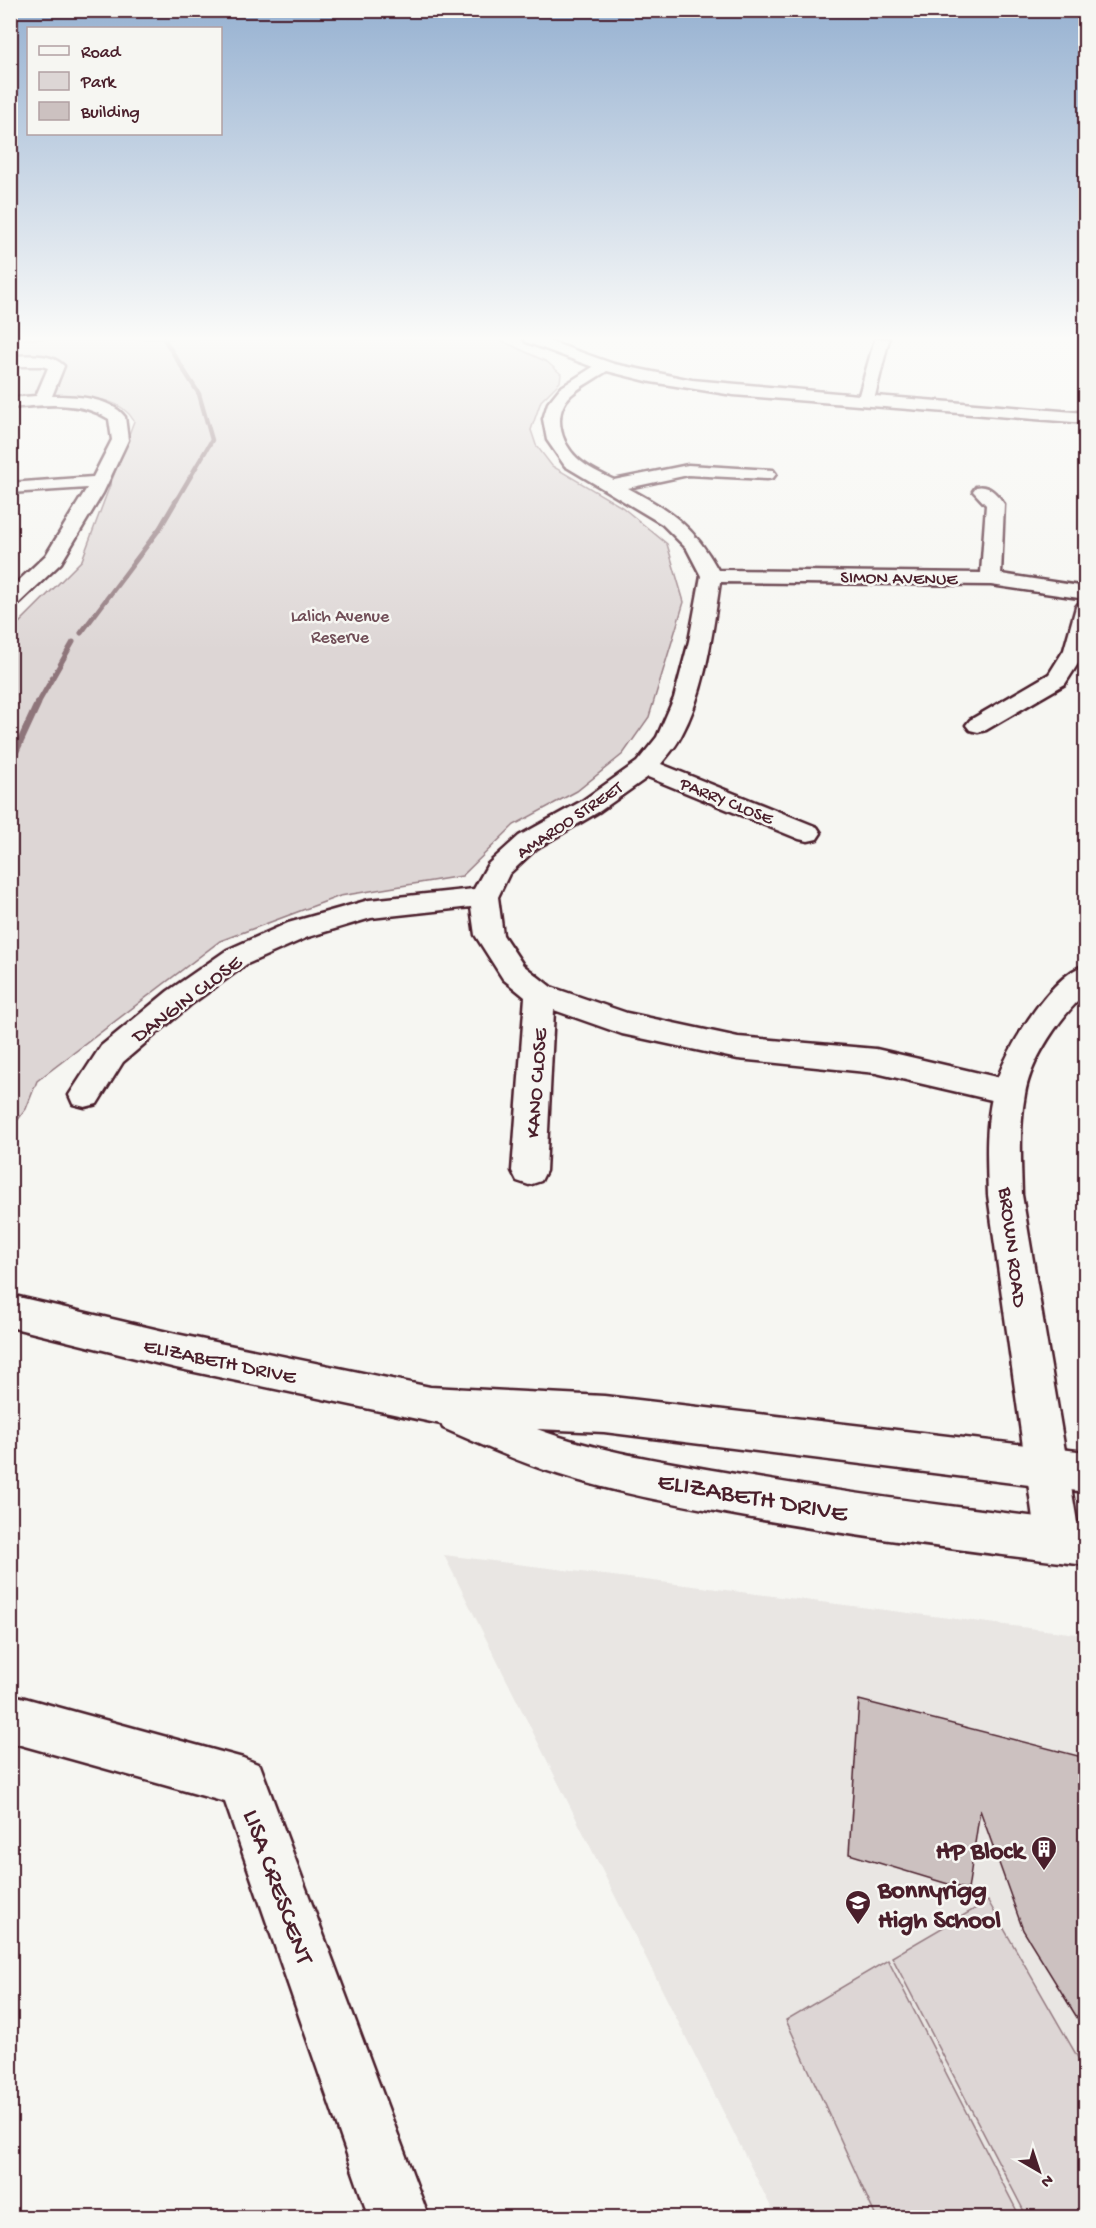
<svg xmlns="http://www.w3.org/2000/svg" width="1096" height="2228" viewBox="0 0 1096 2228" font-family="'Gochi Hand',sans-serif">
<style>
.built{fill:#e9e6e3}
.green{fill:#ddd6d5;stroke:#947a80;stroke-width:1.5}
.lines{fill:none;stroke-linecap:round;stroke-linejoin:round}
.stream-far2{stroke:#8e747a;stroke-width:4.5}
.stream-far1{stroke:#8e747a;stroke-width:5}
.stream{stroke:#8e747a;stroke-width:7}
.building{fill:#ccc1c0;stroke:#4a1f2b;stroke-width:1.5}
.street-casing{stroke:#4a1f2b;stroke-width:5}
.secondary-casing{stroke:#4a1f2b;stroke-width:5}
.primary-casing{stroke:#4a1f2b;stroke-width:5}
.street{fill:#f6f6f2;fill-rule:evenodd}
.secondary{fill:#f6f6f2;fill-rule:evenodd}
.primary{fill:#f6f6f2;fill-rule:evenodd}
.labels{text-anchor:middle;stroke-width:5;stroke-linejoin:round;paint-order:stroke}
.far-street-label{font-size:18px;fill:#4a1f2b;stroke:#f6f6f2}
.far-park-label{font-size:18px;fill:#6f4d56;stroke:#f6f6f2}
.street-label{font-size:21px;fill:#4a1f2b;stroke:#f6f6f2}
.near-street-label{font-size:26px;fill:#4a1f2b;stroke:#f6f6f2}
.near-poi-label{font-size:26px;font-weight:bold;fill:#4a1f2b;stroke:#f6f6f2;text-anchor:end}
</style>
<rect width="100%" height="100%" fill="#f6f6f2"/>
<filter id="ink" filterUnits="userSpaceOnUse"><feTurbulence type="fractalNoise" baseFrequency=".0167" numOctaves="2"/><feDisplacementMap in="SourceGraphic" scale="12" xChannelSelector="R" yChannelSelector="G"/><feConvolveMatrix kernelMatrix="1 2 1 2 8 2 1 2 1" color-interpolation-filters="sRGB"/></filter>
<g filter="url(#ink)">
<!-- built -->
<g class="built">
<path d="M50,358L64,366L52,393L55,396L11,398V359Z"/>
<path d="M444,1555L1085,1635V2217H776Z"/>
</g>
<!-- green -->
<g class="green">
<path d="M11,339H498L547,362L561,374L560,382L541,401L531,430L536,445L552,466L622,507L667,544L684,602L649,717L623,754L577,791L514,825L462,876L340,896L220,941L37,1081L26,1109L11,1129V631L82,560L134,421C118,393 82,399 55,396L52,393L64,366L50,358L11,359Z"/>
<path d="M988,1901L1085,2070L1086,2215L1081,2217H1027L892,1957Z"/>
<path d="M888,1960L1020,2217H876L786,2020Z"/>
</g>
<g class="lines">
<!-- stream-far2 -->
<path class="stream-far2" d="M164,339L199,394L212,440L176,501"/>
<!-- stream-far1 -->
<g class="stream-far1">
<path d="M81,633L160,528L177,499"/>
<path d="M37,705L73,642"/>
</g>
<!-- stream -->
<path class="stream" d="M10,764L38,703"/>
</g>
<!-- building -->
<path class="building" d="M859,1700L1086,1758V2032L1023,1930L980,1810L968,1890L849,1854Z"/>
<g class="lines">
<defs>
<g id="street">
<path d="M524,339H543L614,364L692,380L859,395L875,339H889L875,396L1086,413V423L733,395L651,382L607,371C595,379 581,386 571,395C552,413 560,442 577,458C587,468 602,474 614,480L688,465L773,470L776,474L773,478L767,479L688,475L628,488C671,511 694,526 718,570L981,573L986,505L973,491L976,487C989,484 997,494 1004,504L1001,574L1086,587V599L991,585L720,582C712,635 706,691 680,738C675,748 667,756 661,764L817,827L821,833L817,839L808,841L799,839L648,777L600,811L537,848L509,874L498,897L503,935L523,965L551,987L627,1013L738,1037L876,1049L1009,1080L1020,1083L1025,1092L1020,1101L1009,1104L876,1073L738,1059L622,1034L554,1010L546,1171L541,1181L529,1185L517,1181L512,1171L525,997L503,979L475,935L471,907L371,918L308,937L247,964L190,1005L123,1062L97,1104L85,1107L73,1104L69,1095L101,1046L168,991L227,950L288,923L369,900L474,889L488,864L519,836L582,801L637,762L657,737L674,698L689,641L701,576L687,549L662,524L565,466L547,440L543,419L548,403L560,388L593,367L526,342Z"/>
<path d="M10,356C27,356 51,352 64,366L52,396C75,396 110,397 125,417L128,440L103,493L61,563L17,605L10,607V589L46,555L87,488L10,493V483L93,477L112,440L109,419C79,400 44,405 10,408V398L36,396L48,368L42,366H10Z"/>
<path d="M1086,601V651L1065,684L986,730L978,732L970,730L966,725L970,720L1049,674L1064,650L1076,607L1079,603Z"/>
<path d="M10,1694L243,1758L260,1765L429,2218H369L225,1802L10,1742Z"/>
</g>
<path id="secondary" d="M1086,965V993C1060,1017 1031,1059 1025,1094C1019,1127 1021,1161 1022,1195L1080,1540L1073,1555L1058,1561L1043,1555L1036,1540L988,1195C987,1161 985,1126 993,1093C1001,1057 1049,975 1086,965Z"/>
<path id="primary" d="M10,1295L176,1334L430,1387L604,1396L1086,1452V1492L604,1432L537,1429C596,1451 661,1461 724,1472C843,1494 965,1508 1086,1523V1565C967,1551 847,1536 730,1514C672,1503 613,1492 557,1474C518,1462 480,1444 443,1428L441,1424L176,1368L10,1327Z"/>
</defs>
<!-- street casing -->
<use href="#street" class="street-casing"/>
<!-- secondary casing -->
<use href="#secondary" class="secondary-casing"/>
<!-- primary casing -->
<use href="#primary" class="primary-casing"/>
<!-- street -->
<use href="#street" class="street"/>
<!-- secondary -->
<use href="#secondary" class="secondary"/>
<!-- primary -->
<use href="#primary" class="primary"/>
</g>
</g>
<!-- sky -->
<linearGradient id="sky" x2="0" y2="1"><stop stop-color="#96b1d1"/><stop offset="0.52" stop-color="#fbfbf9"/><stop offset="1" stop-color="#fbfbf9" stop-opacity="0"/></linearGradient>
<rect width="1096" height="651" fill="url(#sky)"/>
<!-- icons -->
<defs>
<symbol id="building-pin" viewBox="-11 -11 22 30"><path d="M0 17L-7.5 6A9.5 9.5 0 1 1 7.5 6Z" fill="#4a1f2b" stroke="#f6f6f2"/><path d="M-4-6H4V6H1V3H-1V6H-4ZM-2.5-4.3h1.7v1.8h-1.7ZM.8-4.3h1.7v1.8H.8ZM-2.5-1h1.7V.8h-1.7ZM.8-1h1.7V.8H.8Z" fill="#fff"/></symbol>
<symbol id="school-pin" viewBox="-11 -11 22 30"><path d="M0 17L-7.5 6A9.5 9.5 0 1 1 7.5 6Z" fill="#4a1f2b" stroke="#f6f6f2"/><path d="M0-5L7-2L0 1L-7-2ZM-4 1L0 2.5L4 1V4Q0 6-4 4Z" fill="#fff"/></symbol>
</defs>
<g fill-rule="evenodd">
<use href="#building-pin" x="1029" y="1834" width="30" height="40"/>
<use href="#school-pin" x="843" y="1888" width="30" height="40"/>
</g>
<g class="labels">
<!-- far-street labels -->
<g class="far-street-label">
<text transform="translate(899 577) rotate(1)" y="6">SIMON AVENUE</text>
<text transform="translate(727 800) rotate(22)" y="6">PARRY CLOSE</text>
<text transform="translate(569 819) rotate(-34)" y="6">AMAROO STREET</text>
</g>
<!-- far-park labels -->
<g class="far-park-label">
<text x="340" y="621">Lalich Avenue<tspan x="340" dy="21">Reserve</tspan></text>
</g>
<!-- street labels -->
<g class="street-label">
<text transform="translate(186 998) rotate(-37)" y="7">DANGIN CLOSE</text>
<text transform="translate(535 1083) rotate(-86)" y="7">KANO CLOSE</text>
<text transform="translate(1014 1247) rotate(83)" y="7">BROWN ROAD</text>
<text transform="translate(220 1360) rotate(12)" y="7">ELIZABETH DRIVE</text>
</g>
<!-- near-street labels -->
<g class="near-street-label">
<text transform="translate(753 1495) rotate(10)" y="9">ELIZABETH DRIVE</text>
<text transform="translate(280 1886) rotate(70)" y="9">LISA CRESCENT</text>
</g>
<!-- near-poi labels -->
<g class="near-poi-label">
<text x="1024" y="1858">HP Block</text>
<text x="878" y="1897" text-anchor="start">Bonnyrigg<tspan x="878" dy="30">High School</tspan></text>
</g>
</g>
<!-- margin -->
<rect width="1096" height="2228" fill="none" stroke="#f6f6f2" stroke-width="36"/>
<rect x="18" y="18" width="1060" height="2192" fill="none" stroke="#4a1f2b" stroke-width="2" filter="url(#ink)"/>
<!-- legend -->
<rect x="27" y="27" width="195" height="108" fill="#f6f6f2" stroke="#b1a0a2" stroke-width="1.5"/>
<rect x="39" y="46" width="30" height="9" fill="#f6f6f2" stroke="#b1a0a2" stroke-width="1.5"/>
<text x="81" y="57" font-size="18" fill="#4a1f2b">Road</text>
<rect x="39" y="72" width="30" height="18" fill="#ddd6d5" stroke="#b1a0a2" stroke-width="1.5"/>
<text x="81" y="87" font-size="18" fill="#4a1f2b">Park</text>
<rect x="39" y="102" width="30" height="18" fill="#ccc1c0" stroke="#b1a0a2" stroke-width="1.5"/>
<text x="81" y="117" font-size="18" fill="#4a1f2b">Building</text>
<!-- north arrow -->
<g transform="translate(1039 2171) rotate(141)" stroke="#f6f6f2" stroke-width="4.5" paint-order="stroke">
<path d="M0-4.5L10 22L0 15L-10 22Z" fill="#4a1f2b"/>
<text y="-9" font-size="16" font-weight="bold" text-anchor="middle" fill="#4a1f2b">N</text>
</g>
</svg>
